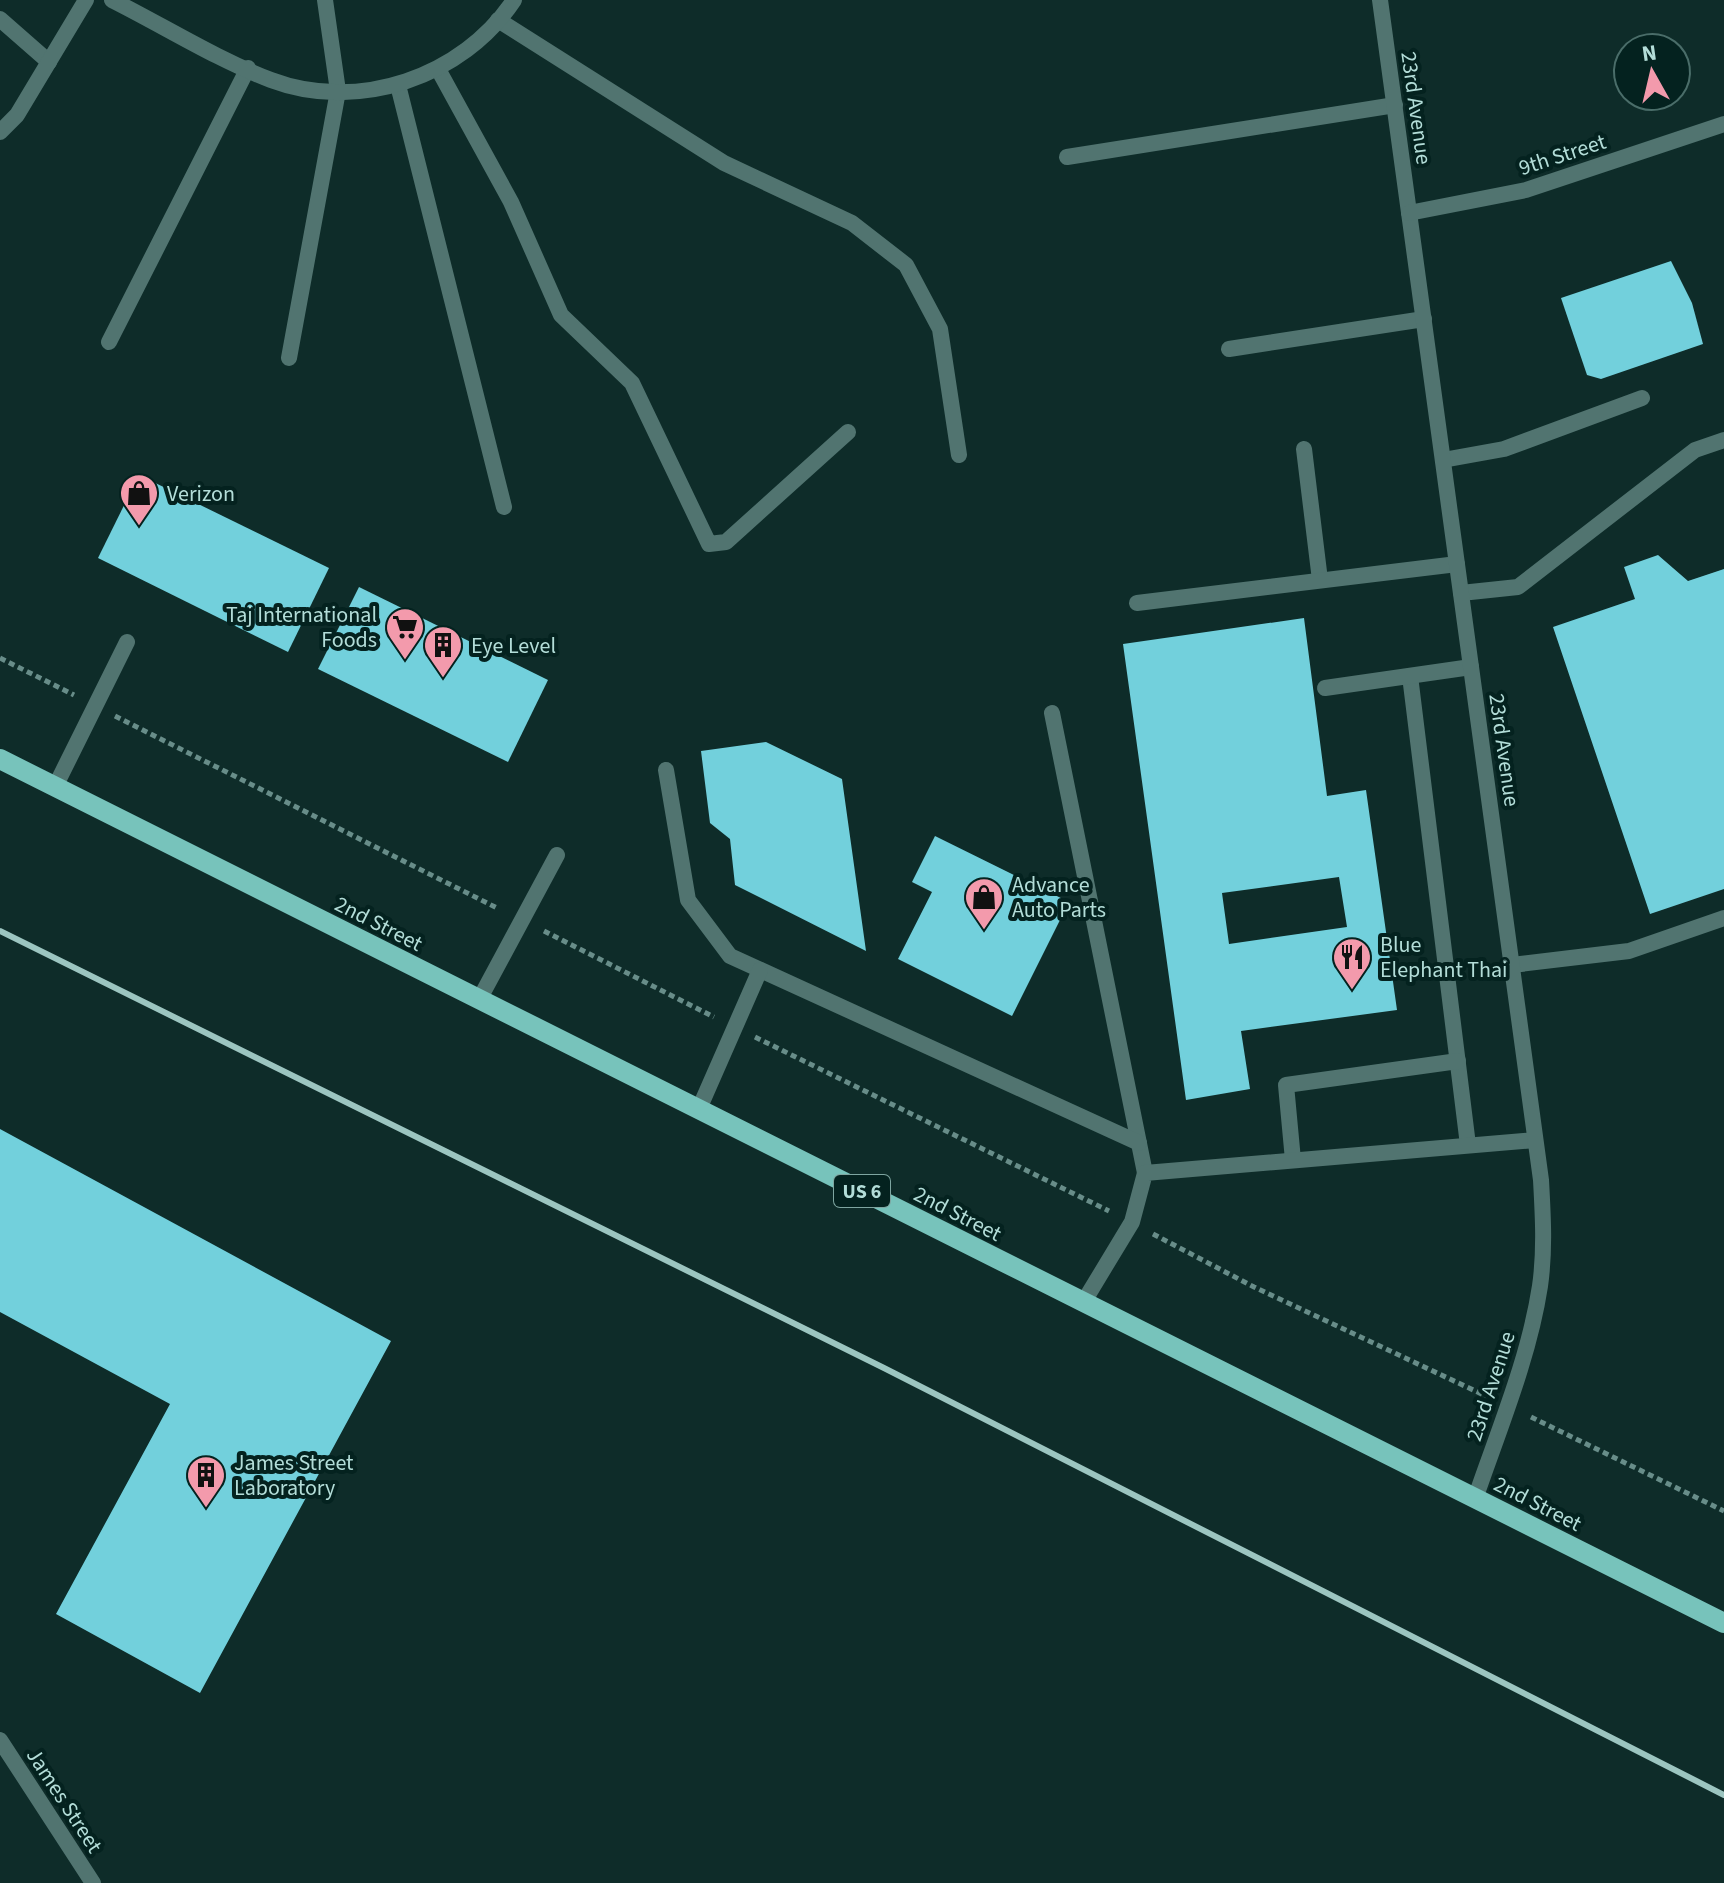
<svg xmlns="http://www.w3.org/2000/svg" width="1724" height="1883" viewBox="0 0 1724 1883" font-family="'Source Sans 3',sans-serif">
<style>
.building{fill:#72d0dc;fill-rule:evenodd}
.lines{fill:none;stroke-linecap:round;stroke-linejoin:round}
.path{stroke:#688d89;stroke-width:5;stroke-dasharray:6 4;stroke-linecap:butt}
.service{stroke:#517470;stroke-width:16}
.minor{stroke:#517470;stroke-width:16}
.primary{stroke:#77c3bb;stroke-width:20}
.rail{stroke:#9cc5c0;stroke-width:6}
.labels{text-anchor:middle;stroke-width:8;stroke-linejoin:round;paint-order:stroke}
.shield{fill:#04221f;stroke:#7ea5a0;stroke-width:2}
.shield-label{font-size:20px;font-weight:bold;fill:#b3ddd8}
.street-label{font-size:22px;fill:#b3ddd8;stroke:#04221f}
.poi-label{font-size:22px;fill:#b3ddd8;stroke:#04221f;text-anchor:start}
</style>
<rect width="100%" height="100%" fill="#0e2c29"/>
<!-- building -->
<g class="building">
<path d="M1671,261L1692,303L1703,344L1601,379L1587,375L1561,298Z"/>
<path d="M139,475L329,568L288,652L98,558Z"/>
<path d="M1658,555L1688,581L1724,569V889L1650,914L1553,627L1635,599L1624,567Z"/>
<path d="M359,587L548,680L508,762L318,669Z"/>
<path d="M1304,618L1327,796L1366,790L1397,1010L1241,1031L1250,1089L1186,1100L1123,644ZM1339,877L1347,927L1229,944L1222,893Z"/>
<path d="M766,742L842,779L866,951L735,885L730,839L710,823L701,751Z"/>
<path d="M935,836L1069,902L1012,1016L898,959L932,892L912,882Z"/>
<path d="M0,1129L391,1341L200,1693L56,1614L170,1404L0,1312Z"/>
</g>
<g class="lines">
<!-- path -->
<g class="path">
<path d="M0,658L74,695"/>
<path d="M115,716L499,909"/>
<path d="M544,931L714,1017"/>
<path d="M755,1037L1109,1211"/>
<path d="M1153,1234L1254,1287L1486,1396"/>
<path d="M1531,1417L1724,1511"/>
</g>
<!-- service -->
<g class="service">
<path d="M0,19L49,62"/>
<path d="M498,20L724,163L852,223L906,265L940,329L959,455"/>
<path d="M438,69L511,202L561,315L632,383L709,544L726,542L848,432"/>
<path d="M398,85L504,507"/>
<path d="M0,132L17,115L86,0"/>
<path d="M1067,157L1395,105"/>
<path d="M109,342L248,68"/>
<path d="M1229,349L1424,319"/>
<path d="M289,358L338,91L325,0"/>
<path d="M1304,449L1320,580"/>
<path d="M1443,460L1504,449L1642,398"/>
<path d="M1461,593L1518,587L1695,450L1724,440"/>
<path d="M1137,603L1457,564"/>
<path d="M1410,676L1468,1145"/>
<path d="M1325,688L1471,667"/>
<path d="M1052,713L1145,1173"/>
<path d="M666,770L688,900L730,956L1139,1143"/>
<path d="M55,787L127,642"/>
<path d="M1512,965L1629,951L1724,918"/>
<path d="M479,1000L557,855"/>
<path d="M699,1109L760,970"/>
<path d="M1293,1160L1286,1085L1458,1061"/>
<path d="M1083,1303L1132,1222L1145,1173L1535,1140"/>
</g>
<!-- minor -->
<g class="minor">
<path d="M112,0C164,26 216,59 271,80C358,113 463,77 514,0"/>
<path d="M1380,0L1541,1180C1543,1216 1545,1251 1540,1286C1529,1358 1499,1429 1475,1499"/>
<path d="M1409,213L1526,190L1724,124"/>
<path d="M0,1740L93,1883"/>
</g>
<!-- primary -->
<path class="primary" d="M0,759L1724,1623"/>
<!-- rail -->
<path class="rail" d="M0,931L884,1368L1724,1795"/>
</g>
<!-- icons -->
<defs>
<symbol id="shop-pin" viewBox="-11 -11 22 30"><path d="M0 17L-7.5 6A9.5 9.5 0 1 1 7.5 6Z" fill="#f39aac" stroke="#04221f"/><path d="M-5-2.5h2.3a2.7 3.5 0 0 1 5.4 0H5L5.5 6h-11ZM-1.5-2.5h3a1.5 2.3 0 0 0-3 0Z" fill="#111"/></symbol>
<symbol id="supermarket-pin" viewBox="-11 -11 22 30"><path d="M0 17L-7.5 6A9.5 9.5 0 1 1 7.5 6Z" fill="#f39aac" stroke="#04221f"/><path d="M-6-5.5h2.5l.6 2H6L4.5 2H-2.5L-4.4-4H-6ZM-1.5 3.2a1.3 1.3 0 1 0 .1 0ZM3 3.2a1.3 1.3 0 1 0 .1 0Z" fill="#111"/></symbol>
<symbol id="building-pin" viewBox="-11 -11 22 30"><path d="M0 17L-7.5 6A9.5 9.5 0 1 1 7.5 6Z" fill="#f39aac" stroke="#04221f"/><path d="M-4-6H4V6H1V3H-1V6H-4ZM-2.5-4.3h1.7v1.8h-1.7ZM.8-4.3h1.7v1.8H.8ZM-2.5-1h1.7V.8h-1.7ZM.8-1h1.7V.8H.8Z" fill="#111"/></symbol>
<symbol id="restaurant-pin" viewBox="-11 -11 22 30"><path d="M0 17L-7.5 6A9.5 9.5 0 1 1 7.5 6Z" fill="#f39aac" stroke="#04221f"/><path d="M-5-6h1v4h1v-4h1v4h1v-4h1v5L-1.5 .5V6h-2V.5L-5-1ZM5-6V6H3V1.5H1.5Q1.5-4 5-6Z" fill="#111"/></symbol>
</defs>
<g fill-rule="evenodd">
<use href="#shop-pin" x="117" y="471" width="44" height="60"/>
<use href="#supermarket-pin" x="383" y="605" width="44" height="60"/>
<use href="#building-pin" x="421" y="623" width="44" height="60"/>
<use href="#shop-pin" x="962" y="875" width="44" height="60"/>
<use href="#restaurant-pin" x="1330" y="935" width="44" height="60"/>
<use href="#building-pin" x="184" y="1453" width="44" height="60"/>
</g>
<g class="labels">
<!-- shield labels -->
<rect class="shield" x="834" y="1175" width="56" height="32" rx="6"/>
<g class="shield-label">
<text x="862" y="1198">US 6</text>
</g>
<!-- street labels -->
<g class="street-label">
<text transform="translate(1417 108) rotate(82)" y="8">23rd Avenue</text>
<text transform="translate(1562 154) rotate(-18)" y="8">9th Street</text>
<text transform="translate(1505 750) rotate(82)" y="8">23rd Avenue</text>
<text transform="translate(379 923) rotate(27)" y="8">2nd Street</text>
<text transform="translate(958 1213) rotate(27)" y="8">2nd Street</text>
<text transform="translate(1490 1386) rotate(-72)" y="8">23rd Avenue</text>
<text transform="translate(1538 1503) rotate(27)" y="8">2nd Street</text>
<text transform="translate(65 1800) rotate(57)" y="8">James Street</text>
</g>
<!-- poi labels -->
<g class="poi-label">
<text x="167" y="501">Verizon</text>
<text x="377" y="622" text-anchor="end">Taj International<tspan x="377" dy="25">Foods</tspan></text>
<text x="471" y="653">Eye Level</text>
<text x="1012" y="892">Advance<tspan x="1012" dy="25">Auto Parts</tspan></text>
<text x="1380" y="952">Blue<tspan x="1380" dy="25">Elephant Thai</tspan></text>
<text x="234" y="1470">James Street<tspan x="234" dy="25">Laboratory</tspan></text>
</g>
</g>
<!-- north arrow -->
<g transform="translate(1652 72) rotate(352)"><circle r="38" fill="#04221f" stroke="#4a6d69" stroke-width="2"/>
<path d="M0-6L14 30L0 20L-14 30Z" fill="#f39aac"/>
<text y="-12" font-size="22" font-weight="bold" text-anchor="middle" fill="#b3ddd8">N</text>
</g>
</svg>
